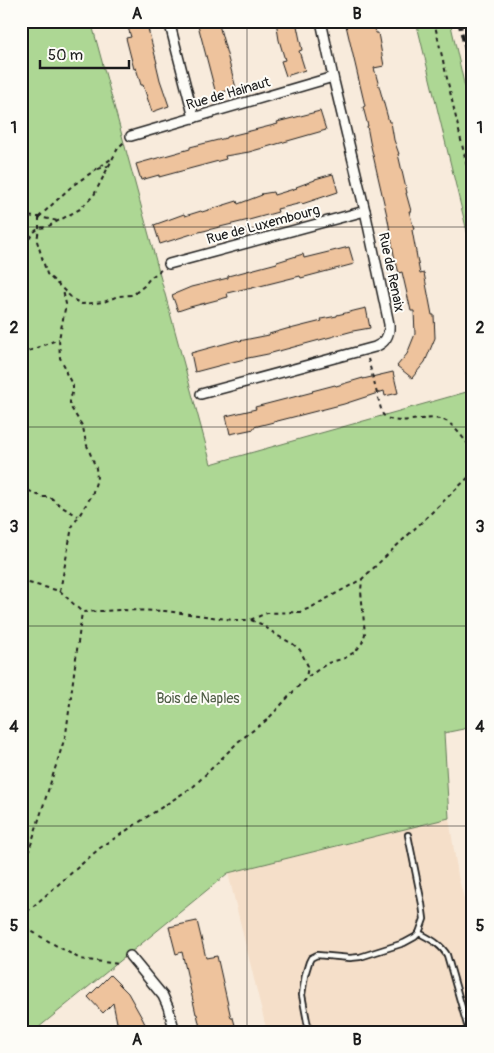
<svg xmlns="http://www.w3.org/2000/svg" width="494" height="1053" viewBox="0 0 494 1053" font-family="Pangolin,sans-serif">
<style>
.built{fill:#f5dfc9}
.green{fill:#add794;stroke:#647a58}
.building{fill:#eec39d;stroke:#1c1c1c}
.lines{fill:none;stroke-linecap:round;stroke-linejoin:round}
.service-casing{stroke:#1c1c1c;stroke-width:8}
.minor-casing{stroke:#1c1c1c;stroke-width:12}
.path{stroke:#1c1c1c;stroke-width:2;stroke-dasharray:4 4;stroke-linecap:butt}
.service{stroke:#fdfcf7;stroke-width:4.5}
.minor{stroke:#fdfcf7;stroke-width:9}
.rail{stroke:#1c1c1c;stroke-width:4;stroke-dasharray:8 4;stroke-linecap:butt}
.grid{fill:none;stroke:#1c1c1c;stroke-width:1;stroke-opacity:0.55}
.labels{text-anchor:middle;stroke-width:4;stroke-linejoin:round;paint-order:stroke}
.street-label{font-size:14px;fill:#1c1c1c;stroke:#fdfcf7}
.park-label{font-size:14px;fill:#4f5d46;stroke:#fdfcf7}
.neatline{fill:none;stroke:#1c1c1c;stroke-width:2}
.grid-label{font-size:16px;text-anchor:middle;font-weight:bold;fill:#1c1c1c}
</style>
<rect width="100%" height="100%" fill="#f8ebdc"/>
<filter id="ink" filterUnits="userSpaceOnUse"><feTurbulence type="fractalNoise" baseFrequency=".02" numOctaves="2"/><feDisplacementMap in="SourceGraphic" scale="10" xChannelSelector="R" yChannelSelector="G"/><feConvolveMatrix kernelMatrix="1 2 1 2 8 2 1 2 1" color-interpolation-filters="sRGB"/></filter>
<g filter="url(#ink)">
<!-- built -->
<path class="built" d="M449,818L458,876L473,932V1032H267L228,873Z"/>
<!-- green -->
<g class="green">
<path d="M21,21H91L211,464L470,391L466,373L473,372V727L444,733L449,818L228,873L33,1032H21Z"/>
<path d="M416,21H450L473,123V256Z"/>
</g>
<!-- building -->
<g class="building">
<path d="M126,21H146L157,63H156L160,80L169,106L152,112L143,85H141L136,68L134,69L126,38L131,37Z"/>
<path d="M211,21H218L236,88L216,94L198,25Z"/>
<path d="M276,21H296L302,50L299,51L305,70L286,76L281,61L285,60L279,40Z"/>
<path d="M345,21H373L376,33H378L384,66L374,68L389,122H391L394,140L399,154H398L407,193H406L411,211H409L414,229L412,230L420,274L424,273L432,315H434L435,338L425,362L412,378L397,366L407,354L415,334L414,311H411L402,272L399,273L394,255L388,220L370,142L367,126H368L363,107L365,106Z"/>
<path d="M320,111L326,130L249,152L225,156L226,159L159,177V175L141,180L136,164L190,149V147L226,138V137L278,124L277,122Z"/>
<path d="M333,174L338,192L302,204V203L277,209L278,212L249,220L195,233L160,244L154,225L184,214L185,216L201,211L202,212L237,201L238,204L262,195L261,194L273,192L274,195L297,188L296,187L315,180V179Z"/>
<path d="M349,247L354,264L301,278L300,276L248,289V288L227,293L228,297L190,307L178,311L172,295L191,287L228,278V276L277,263V262L303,254L304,258Z"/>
<path d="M366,308L370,328L353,331L268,354L248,358L195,372L191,353L238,340L239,341L269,335V334L290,328V329L322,321L321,319L337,316V315Z"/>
<path d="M393,372L398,393L385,396L384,391L344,404L254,427V429L230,434L226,416L256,409L255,407L313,392L312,391L335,385L336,386L363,378V379Z"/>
<path d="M197,921L206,958L217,956L231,1018H233L237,1032H201L197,1014H196L182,952L176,954L169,927Z"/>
<path d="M110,975L128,993L142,1018L147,1028L136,1032H119L113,1003L103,1013L88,997Z"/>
</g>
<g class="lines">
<defs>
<g id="service">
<path d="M419,933C430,939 441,944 447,955L469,1032"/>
<path d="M309,1032L302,995L305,975L309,962L311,958L317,955L350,958L360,957L404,943L415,937L419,933L424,919L422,904L408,835"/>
</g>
<g id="minor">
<path d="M169,21L194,118"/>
<path d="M131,136L333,77"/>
<path d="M169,264L365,211"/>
<path d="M201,394L375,347C385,343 390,335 389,324L365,211L333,77L321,21"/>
<path d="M130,956L163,996L168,1007L175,1032"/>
</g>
</defs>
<!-- service casing -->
<use href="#service" class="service-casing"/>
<!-- minor casing -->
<use href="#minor" class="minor-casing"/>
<!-- path -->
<g class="path">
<path d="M434,21L473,193"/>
<path d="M98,169L108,166"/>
<path d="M21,216L39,217L58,221"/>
<path d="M39,217V228L37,241L47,274L74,300L82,304L104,302L118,296L133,295L144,286L150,278L161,270"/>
<path d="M39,217L72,186L111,159"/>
<path d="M21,252L33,233L39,228L47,227L80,209L94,195L118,148L124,142"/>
<path d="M21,354L59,339"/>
<path d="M368,359L382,413C392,430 429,412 446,421C455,426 465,441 473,450"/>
<path d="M21,487L42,497H50L62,507L78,516"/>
<path d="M21,581L60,591L82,612L121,610L165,611L198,615L233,620H250L267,613L300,612L310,608L362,579L473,473"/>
<path d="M60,591L72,527L92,495L97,479L96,468L86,443L83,427L70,406V401L73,389V386L66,373L65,367L60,358L59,339L66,304L63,290"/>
<path d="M251,620L261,624L278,636L293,644L300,650L308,666L306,678"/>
<path d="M21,876L66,734L82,612"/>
<path d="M21,917L100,848L194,786L239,741L268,719L306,678L328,663L345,658L356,651L362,643L365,634L361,591L362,579"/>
<path d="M21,921L29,930L80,959L119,964"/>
</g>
<!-- service -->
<use href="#service" class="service"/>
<!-- minor -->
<use href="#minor" class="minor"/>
<!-- rail -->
<g class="rail">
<path d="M459,21L473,80"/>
<path d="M467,21L473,47"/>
</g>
</g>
</g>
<!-- grid -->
<path class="grid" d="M247,21V1032M21,227H473M21,427H473M21,626H473M21,826H473"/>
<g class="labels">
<!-- street labels -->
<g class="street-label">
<text transform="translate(228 93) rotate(-16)" y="5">Rue de Hainaut</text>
<text transform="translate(263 224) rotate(-15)" y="5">Rue de Luxembourg</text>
<text transform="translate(392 272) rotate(78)" y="5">Rue de Renaix</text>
</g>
<!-- park labels -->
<g class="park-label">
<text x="198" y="703">Bois de Naples</text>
</g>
</g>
<!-- margin -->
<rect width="494" height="1053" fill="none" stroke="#fdfcf7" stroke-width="55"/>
<!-- scale -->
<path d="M40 60v8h89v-8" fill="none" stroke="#1c1c1c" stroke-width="2.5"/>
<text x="48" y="60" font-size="15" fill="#1c1c1c" stroke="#fdfcf7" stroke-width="4" paint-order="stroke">50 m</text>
<rect x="28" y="28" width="438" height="998" class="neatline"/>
<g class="grid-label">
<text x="137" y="19">A</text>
<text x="357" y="19">B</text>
<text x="14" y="133">1</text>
<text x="480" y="133">1</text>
<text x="14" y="333">2</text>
<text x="480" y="333">2</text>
<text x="14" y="532">3</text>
<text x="480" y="532">3</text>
<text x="14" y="732">4</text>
<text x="480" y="732">4</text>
<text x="14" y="931">5</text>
<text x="480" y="931">5</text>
<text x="137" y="1045">A</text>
<text x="357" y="1045">B</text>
</g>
</svg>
